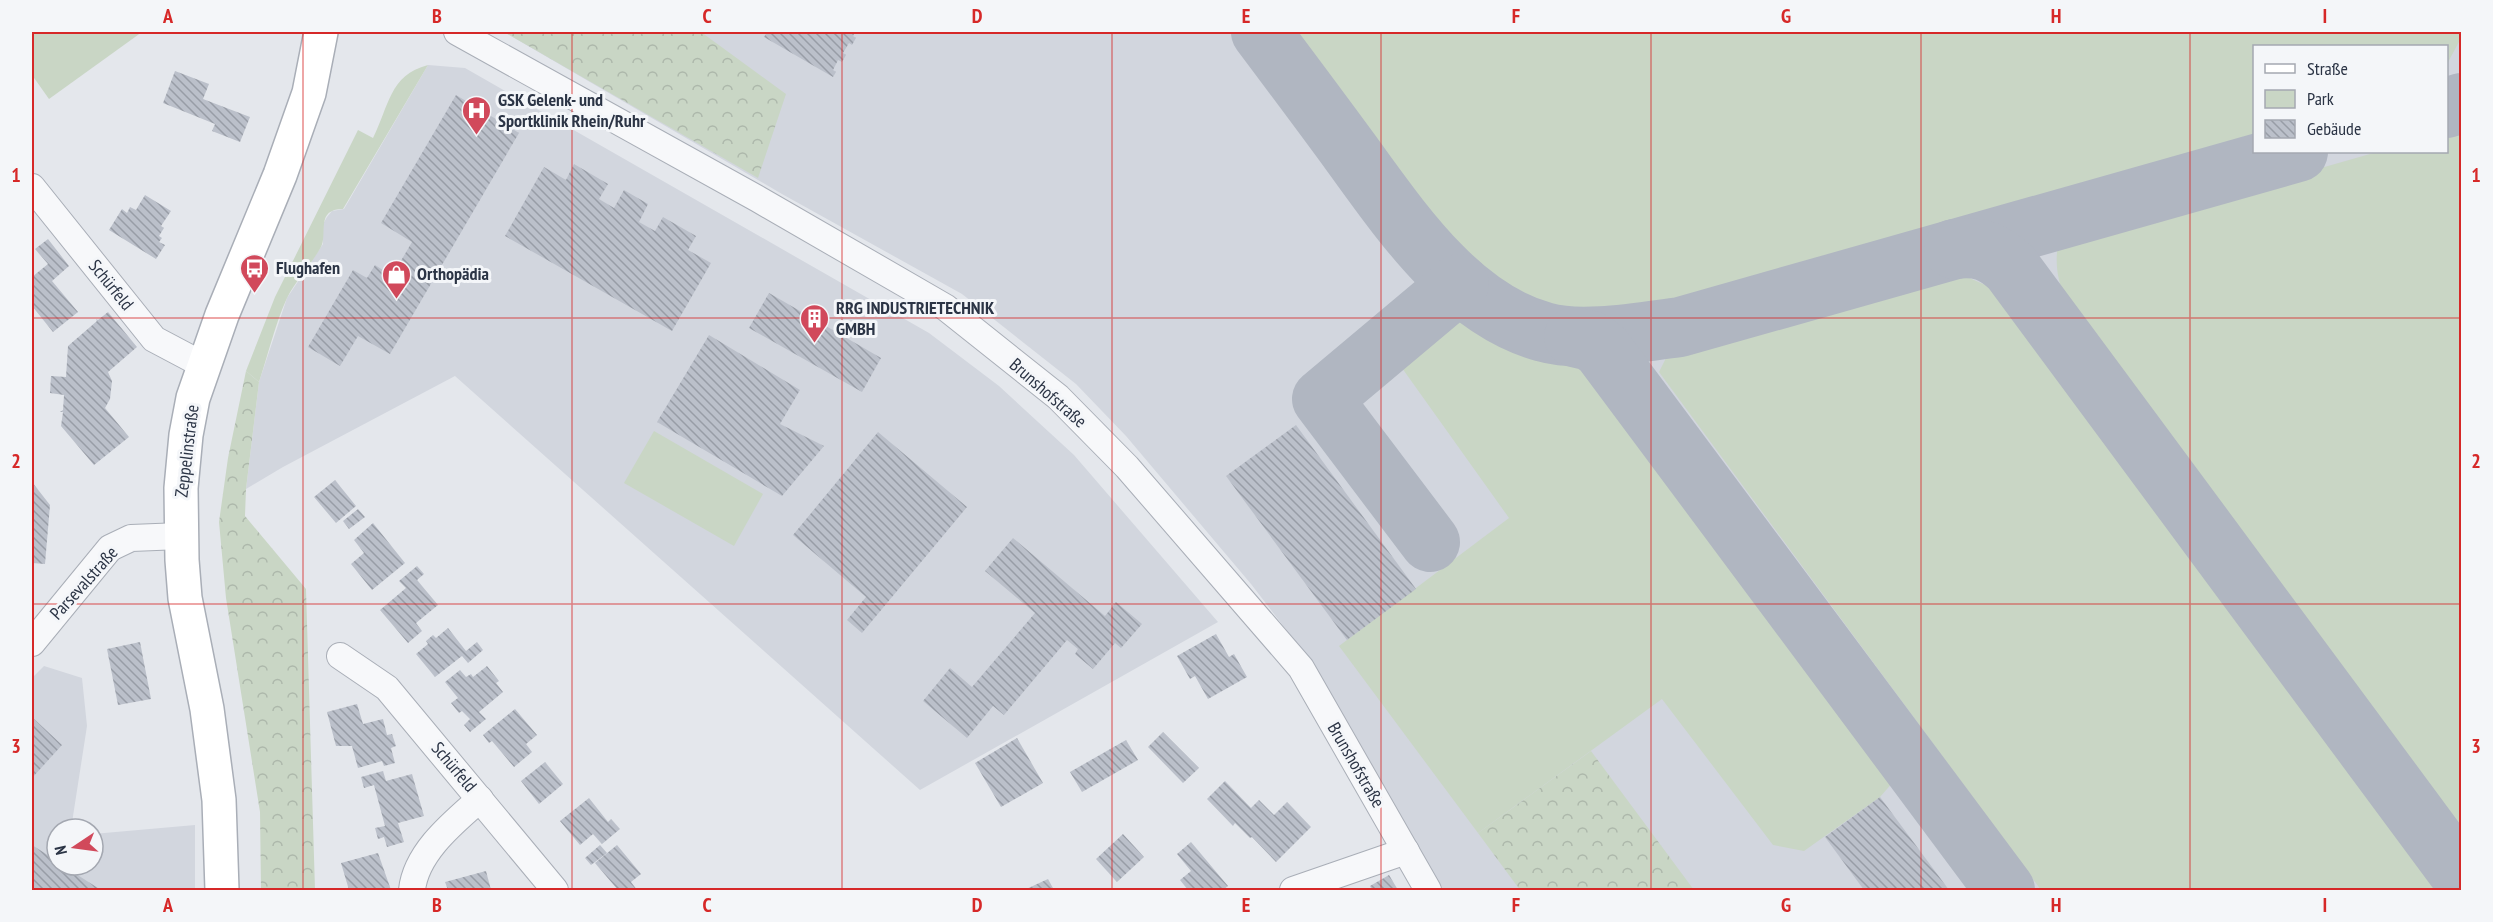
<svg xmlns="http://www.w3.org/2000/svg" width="2493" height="922" viewBox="0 0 2493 922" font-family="'PT Sans Narrow',sans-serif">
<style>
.built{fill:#d2d6de;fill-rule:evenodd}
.green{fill:#c9d6c5}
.forest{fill:url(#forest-crowns)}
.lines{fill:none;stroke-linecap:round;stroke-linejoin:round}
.taxiway{stroke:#b0b6c1;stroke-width:60}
.building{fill:url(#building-back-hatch)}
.street-casing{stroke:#a9aeb7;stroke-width:28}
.secondary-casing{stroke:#a9aeb7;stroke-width:36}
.street{stroke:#f7f8fa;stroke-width:26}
.secondary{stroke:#fff;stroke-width:33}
.grid{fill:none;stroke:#d62828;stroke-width:1.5;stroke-opacity:0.55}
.labels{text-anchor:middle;stroke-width:6;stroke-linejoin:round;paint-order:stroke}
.poi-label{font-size:18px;font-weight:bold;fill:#2b3445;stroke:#f4f6f9;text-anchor:start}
.street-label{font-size:18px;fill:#2b3445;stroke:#f4f6f9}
.neatline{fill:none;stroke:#d62828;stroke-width:2}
.grid-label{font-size:20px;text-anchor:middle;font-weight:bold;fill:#d62828}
</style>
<defs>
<pattern id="forest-crowns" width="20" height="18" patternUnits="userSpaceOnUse" patternTransform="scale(1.5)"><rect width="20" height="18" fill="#c9d6c5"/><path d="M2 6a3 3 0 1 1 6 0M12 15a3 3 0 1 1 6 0" fill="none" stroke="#adb8ab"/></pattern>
<pattern id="building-back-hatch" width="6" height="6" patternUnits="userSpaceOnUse" patternTransform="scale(1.5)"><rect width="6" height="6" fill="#bbc0ca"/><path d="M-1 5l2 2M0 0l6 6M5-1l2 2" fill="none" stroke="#989da6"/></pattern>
</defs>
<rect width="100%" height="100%" fill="#e4e7ec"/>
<!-- built -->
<g class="built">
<path d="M504,32H2461V890H1439L1314,666L1251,584L1126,436L1076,384L962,294L782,194ZM2254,46H2446V152H2254Z"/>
<path d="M428,65L465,68L929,333L999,386L1074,455L1218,622L920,790L455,376L283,467L246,489L259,382L287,298L323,244L322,226L327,217L332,211L344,209Z"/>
<path d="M44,666L82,678L87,726L71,829H57V865H93V834L195,825V890H32V678Z"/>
</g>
<!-- green -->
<g class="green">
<path d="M32,32H142L49,99L32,75Z"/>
<path d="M1287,32H2461L2460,40L2447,64L2446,46H2254V141L1691,296L1595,309L1548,307L1487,276L1426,219Z"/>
<path d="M428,65L343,209C315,209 328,234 321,247C311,265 296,280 287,298C275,324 268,355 259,382L246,371L275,297L358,130L373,138C389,107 389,75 428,65Z"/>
<path d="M2461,127H2462L2461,834L2065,298C2057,278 2055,264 2058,243L2377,152H2446L2447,132Z"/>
<path d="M1956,272L2001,292L2442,890H2041L1659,372L1669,352Z"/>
<path d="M1459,322H1481L1593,373L1894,781L1880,797L1804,851L1773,845L1662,699L1478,833L1339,646L1509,518L1402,368Z"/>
<path d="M654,431L763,494L734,546L624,483Z"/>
</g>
<!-- forest -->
<g class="forest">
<path d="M504,32H701L786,94L758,178Z"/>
<path d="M246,371L259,382L246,489L245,516L306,589L315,890H261L260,812L226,598L219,522L228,458Z"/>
<path d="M1591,751L1694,890H1520L1478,833Z"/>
</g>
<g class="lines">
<!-- taxiway -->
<g class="taxiway">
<path d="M1261,32C1291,72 1321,112 1351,153C1400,220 1459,309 1544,332C1581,343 1641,332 1680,327L2298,152"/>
<path d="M2446,108L2462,103"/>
<path d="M1954,249C1979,246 1993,251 2011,268L2462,877"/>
<path d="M1574,337L1591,341L1602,349L2005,890"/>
<path d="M1430,542L1322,399L1459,284"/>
</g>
</g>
<!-- building -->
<g class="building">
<path d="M767,32H855L853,36L856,38L852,45L849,43L843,53L846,55L842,62L838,60L833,70L836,72L833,77L764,37Z"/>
<path d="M175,71L209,84L203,99L250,117L240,142L212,131L215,124L163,103Z"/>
<path d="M456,95L519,133L390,354L358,336L340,366L308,347L353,270L367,278L375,265L392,276L412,242L381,223Z"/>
<path d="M574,164L608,184L599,199L614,208L624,190L648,204L639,222L655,231L663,217L696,236L688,250L711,263L672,331L505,236L544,167L566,180Z"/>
<path d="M145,195L171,211L161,226L164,228L159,236L162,238L159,242L165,245L156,259L109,230L122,209L127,213L130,207L136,210Z"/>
<path d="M48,239L69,266L52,281L78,312L53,332L32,306V277L48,264L35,249Z"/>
<path d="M769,293L881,358L862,392L749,328Z"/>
<path d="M108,312L137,347L108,372L112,381L110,399L105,408L129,437L94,465L61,426L63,412H60L63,410L64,395L50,393L51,376L66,377L68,346L97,321L96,319L98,320Z"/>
<path d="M709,335L800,390L780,424L824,446L782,496L657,422Z"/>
<path d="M1296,425L1416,589L1347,640L1226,476Z"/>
<path d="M878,432L967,507L862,633L847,620L866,597L793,535Z"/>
<path d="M335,480L356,506L336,523L314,497Z"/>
<path d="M32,482L50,505L45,564L32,563Z"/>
<path d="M358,509L365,517L349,529L343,521Z"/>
<path d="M373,523L405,563L372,590L351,564L364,553L354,540Z"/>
<path d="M1013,538L1105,616L1116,602L1142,624L1121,648L1115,643L1093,669L1075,654L1078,649L1067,640L1004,715L993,706L967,738L923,701L950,668L972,687L1035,613L985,571Z"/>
<path d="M417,566L424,574L417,580L438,605L416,623L422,631L408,643L380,610L406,588L399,581Z"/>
<path d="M448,628L466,651L477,642L483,650L468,663L462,656L435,677L416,654L428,644L426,641L433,635L436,638Z"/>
<path d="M1216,634L1229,657L1234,654L1247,677L1208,699L1195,676L1190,679L1177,656Z"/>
<path d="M140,642L151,699L118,705L107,649Z"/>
<path d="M487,666L499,681L496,683L503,692L479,712L486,719L470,732L464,725L470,719L462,711L459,713L451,703L458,698L445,682L460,670L466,677L471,674L473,677Z"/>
<path d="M357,704L363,724L383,719L387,735L392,734L396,746L391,748L395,763L384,766L382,761L358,768L352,746H336L327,712Z"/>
<path d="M515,709L537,735L526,744L532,752L514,767L492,741L489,743L483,735Z"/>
<path d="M32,717L62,745L32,778Z"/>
<path d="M1163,732L1199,768L1183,783L1148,747Z"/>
<path d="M1017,738L1043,783L1001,807L975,763Z"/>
<path d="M1126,740L1138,760L1082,792L1070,772Z"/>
<path d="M545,762L563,784L539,804L521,781Z"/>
<path d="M383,771L386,781L412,774L424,816L398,823L404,842L387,847L384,837L378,839L375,828L385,826L374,785L364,788L361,777Z"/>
<path d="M1225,781L1251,808L1259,800L1274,815L1287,802L1311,827L1276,862L1252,837L1250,838L1235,823L1233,826L1207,799Z"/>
<path d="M1880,797L1949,890H1864L1825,837Z"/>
<path d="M589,798L608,822L611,819L620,829L602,844L593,834L580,845L560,821Z"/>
<path d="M1123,834L1144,857L1117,882L1096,859Z"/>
<path d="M1191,842L1228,886L1223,890H1188L1180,880L1191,871L1177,854Z"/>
<path d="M32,845L57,861V865H62L101,890H32Z"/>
<path d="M600,845L607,853L591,865L585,858Z"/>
<path d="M617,845L641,874L631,882L637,890H618L595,863Z"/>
<path d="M378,853L391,890H349L341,863Z"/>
<path d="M486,871L491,890H448L445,882Z"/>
<path d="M1389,875L1398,890H1372L1370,886Z"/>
<path d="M1048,879L1054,890H1024Z"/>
</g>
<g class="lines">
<defs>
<g id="street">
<path d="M457,32L758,199L945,307L1058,397L1127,467L1301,668L1428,890"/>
<path d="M32,187L154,339L205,366"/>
<path d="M32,643L110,548L131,538L181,536"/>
<path d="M340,656L387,688L555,890"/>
<path d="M412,890C416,852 454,822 480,799"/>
<path d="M1293,890L1406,851"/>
</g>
<path id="secondary" d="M222,890L219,800L207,709L185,598L182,560L181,488L186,435L193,398L222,315L280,175L309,93L321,32"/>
</defs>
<!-- street casing -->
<use href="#street" class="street-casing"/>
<!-- secondary casing -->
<use href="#secondary" class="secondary-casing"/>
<!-- street -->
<use href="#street" class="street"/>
<!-- secondary -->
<use href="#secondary" class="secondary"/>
</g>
<!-- grid -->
<path class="grid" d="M303,32V890M572,32V890M842,32V890M1112,32V890M1381,32V890M1651,32V890M1921,32V890M2190,32V890M32,318H2462M32,604H2462"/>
<!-- icons -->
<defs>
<symbol id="hospital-pin" viewBox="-11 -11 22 30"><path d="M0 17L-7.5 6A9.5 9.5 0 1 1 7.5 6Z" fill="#d1495b" stroke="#f4f6f9"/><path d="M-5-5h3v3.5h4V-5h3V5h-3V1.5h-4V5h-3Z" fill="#fff"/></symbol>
<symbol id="bus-pin" viewBox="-11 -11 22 30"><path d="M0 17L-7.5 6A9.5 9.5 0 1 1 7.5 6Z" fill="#d1495b" stroke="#f4f6f9"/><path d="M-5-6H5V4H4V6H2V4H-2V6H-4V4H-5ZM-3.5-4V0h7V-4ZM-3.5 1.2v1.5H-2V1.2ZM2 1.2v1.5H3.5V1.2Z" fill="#fff"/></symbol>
<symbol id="shop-pin" viewBox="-11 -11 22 30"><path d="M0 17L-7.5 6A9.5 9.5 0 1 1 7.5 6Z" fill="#d1495b" stroke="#f4f6f9"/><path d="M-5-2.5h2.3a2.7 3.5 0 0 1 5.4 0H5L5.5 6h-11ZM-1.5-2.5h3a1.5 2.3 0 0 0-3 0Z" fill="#fff"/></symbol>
<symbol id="building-pin" viewBox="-11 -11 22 30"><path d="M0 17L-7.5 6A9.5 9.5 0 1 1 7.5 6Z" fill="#d1495b" stroke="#f4f6f9"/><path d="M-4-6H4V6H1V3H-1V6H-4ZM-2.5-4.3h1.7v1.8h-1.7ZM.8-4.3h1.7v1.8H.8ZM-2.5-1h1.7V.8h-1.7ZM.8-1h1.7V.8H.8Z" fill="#fff"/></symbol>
</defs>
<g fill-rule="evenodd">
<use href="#hospital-pin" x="460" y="94" width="33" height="45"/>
<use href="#bus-pin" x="238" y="252" width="33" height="45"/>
<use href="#shop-pin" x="380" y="258" width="33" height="45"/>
<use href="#building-pin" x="798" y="302" width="33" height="45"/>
</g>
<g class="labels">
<!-- poi labels -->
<g class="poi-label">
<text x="498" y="106">GSK Gelenk- und<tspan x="498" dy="21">Sportklinik Rhein/Ruhr</tspan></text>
<text x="276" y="274">Flughafen</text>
<text x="417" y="280">Orthopädia</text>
<text x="836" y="314">RRG INDUSTRIETECHNIK<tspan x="836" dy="21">GMBH</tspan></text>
</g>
<!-- street labels -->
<g class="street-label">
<text transform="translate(111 285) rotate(51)" y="6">Schürfeld</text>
<text transform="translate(1048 393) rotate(41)" y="6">Brunshofstraße</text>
<text transform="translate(187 451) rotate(-83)" y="6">Zeppelinstraße</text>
<text transform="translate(84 583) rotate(-48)" y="6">Parsevalstraße</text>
<text transform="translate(1356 765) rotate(60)" y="6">Brunshofstraße</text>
<text transform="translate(454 767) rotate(50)" y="6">Schürfeld</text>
</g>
</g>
<!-- border -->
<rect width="2493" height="922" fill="none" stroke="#f4f6f9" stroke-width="66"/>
<!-- legend -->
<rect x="2253" y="45" width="195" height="108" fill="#f4f6f9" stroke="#a4a8b1" stroke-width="1.5"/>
<rect x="2265" y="64" width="30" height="9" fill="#ffffff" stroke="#a4a8b1" stroke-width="1.5"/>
<text x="2307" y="75" font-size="18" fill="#2b3445">Straße</text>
<rect x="2265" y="90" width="30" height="18" fill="#c9d6c5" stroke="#a4a8b1" stroke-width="1.5"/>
<text x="2307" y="105" font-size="18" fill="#2b3445">Park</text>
<rect x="2265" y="120" width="30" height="18" fill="url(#building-back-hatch)" stroke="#a4a8b1" stroke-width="1.5"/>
<text x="2307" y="135" font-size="18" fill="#2b3445">Gebäude</text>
<!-- north arrow -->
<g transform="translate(75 847) rotate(257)"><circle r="28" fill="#f4f6f9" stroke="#a4a8b1" stroke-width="1.5"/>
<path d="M0-4.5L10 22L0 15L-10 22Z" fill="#d1495b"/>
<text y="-9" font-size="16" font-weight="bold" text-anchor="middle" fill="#2b3445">N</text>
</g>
<rect x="33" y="33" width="2427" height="856" class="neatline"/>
<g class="grid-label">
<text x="168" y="23">A</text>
<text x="437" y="23">B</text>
<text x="707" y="23">C</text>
<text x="977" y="23">D</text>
<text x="1246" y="23">E</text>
<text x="1516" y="23">F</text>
<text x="1786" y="23">G</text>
<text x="2056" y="23">H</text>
<text x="2325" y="23">I</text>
<text x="16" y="182">1</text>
<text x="2476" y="182">1</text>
<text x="16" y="468">2</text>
<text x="2476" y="468">2</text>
<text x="16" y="753">3</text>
<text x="2476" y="753">3</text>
<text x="168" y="912">A</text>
<text x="437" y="912">B</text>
<text x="707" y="912">C</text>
<text x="977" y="912">D</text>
<text x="1246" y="912">E</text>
<text x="1516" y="912">F</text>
<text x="1786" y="912">G</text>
<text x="2056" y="912">H</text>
<text x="2325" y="912">I</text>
</g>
</svg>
